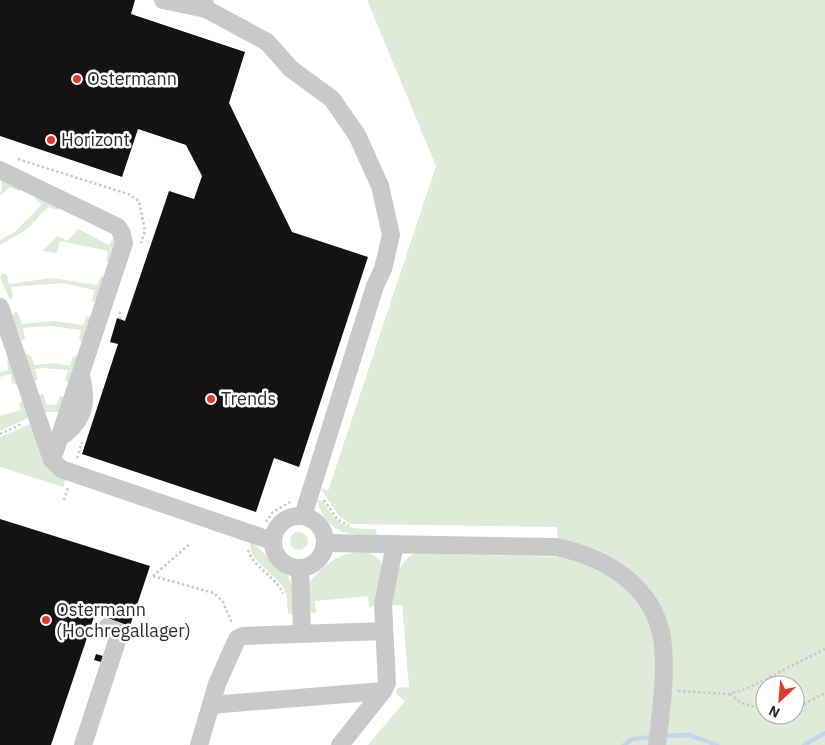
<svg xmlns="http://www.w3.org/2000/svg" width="825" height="745" viewBox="0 0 825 745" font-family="'IBM Plex Sans',sans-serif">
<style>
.green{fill:#dfead8;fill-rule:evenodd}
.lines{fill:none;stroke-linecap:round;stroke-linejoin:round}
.stream{stroke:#c3d6eb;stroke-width:4.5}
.building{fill:#131313}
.path{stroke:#c9c9c9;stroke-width:2.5;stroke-dasharray:2.5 2.5;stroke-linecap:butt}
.minor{stroke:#c9c9c9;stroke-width:18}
.poi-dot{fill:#e83628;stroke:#fff;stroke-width:2}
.labels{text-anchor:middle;stroke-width:5;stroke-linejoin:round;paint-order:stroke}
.poi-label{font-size:18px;fill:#2c2c2c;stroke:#fff;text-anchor:start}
</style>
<rect width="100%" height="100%" fill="#fff"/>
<!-- green -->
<g class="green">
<path d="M367,0H825V745H368L405,701L396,694L397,688L409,687L402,605L389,606C394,586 395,562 416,553L558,557L557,527L350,524L340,517L322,491V488L328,491L436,166ZM765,685H795V715H765Z"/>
<path d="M0,177L22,189L19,191L10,187L0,196L2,186Z"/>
<path d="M36,195L60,207L59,210L48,207L26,230L0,245V240L16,231L42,204L34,198Z"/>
<path d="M78,229L109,245L114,236L117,237L111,262L106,261L108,251L60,241L57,253L42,251L57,236L68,241Z"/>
<path d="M2,273L7,275L9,284L52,278L97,285L101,276L104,277L96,302L92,301L94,290L63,283L11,287L13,296L10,300L0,278Z"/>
<path d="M15,312L18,313L22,324L54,321L83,325L87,316L91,317L82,342L79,339L81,330L50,326L23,328L25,338L22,341L12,316Z"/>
<path d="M27,354L31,356L35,365L54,363L70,366L73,357L77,355L78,358L71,381L68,383L65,380L68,370L42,368L35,369L38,379L35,381L25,356Z"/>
<path d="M7,359H10L18,384L16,385L12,383L11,374L0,377V372L8,370Z"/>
<path d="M43,394L47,405H56L60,396L65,397L59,412H44L38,395Z"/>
<path d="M23,400L30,417L0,431V416L21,410L19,403Z"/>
<path d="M32,423L48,469L54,475L66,479L63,487L0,467V437Z"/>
<path d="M317,500L323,501C338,528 348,529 376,529L377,536C347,535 326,533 317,500Z"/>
<circle cx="299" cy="541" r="9"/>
<path d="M250,542C266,550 272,568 288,576L292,586L293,614H288C287,605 288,595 283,587C273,572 249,562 250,542Z"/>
<path d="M369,552L380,560L382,565L374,606L369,608L368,596L315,601L316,613L310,612C303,587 306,584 323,568C340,554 347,552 369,552Z"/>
</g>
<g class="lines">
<!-- stream -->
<g class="stream">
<path d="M663,736L690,735L717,745"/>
<path d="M624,745L632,739L655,737"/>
<path d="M804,745L825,733"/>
</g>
</g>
<!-- building -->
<g class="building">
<path d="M0,0H135L131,14L245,52L229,103L292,232L368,257L299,467L274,458L256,512L82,454L118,344L110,342L117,318L125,321L169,191L194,199L202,176L186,145L138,129L122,177L0,136Z"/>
<path d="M0,519L150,566L130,626L95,614L51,745H0Z"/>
<path d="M96,654L103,656L101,662L94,660Z"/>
</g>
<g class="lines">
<!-- path -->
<g class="path">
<path d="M18,159L128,194L139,201L145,231L141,243"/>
<path d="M120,319V311"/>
<path d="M0,434L22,424"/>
<path d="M77,458L82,442"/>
<path d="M64,500L68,487"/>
<path d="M324,500L337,519L349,526"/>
<path d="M266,522L273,512L290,502"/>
<path d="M248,550C254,568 275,576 283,593"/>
<path d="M153,576L214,593L223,602L232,623"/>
<path d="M153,576L191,543"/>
<path d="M678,691L730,694L748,688L825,649"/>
<path d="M730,694L742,703L765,710"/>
<path d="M795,709L825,693"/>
</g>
<!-- minor -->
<g class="minor">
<path d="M163,0L206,9"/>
<path d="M204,0L206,9L267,42L291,69L332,99L357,135L380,186L391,235L383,269L375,286L303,516"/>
<path d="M0,170L118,227L122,234L124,243L52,460"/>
<path d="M0,307L44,437L52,460L61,469L272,541"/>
<path d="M65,434C86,417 87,400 81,375"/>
<circle cx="299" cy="542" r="26"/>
<path d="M326,543L556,547C605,557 653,585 662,638C667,672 661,711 657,745"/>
<path d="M300,568L302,633"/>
<path d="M211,705L383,691"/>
<path d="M83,745L119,635L117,631L107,627"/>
<path d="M199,745L217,684L237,639L243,636L384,631"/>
<path d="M340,745L383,691L387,683L383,604L395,544"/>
</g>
</g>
<!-- markers -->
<g class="poi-dot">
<circle cx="77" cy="79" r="5"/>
<circle cx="51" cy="140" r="5"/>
<circle cx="211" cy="399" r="5"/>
<circle cx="46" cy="620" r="5"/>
</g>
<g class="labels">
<!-- poi labels -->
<g class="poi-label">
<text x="87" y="85">Ostermann</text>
<text x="61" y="146">Horizont</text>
<text x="221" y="405">Trends</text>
<text x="56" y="616">Ostermann<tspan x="56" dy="21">(Hochregallager)</tspan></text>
</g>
</g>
<!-- north arrow -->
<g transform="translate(780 700) rotate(206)"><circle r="24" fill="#ffffff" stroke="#ababab"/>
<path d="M0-4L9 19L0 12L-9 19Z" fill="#e83628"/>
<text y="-8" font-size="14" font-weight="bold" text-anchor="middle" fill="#2c2c2c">N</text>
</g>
</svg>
